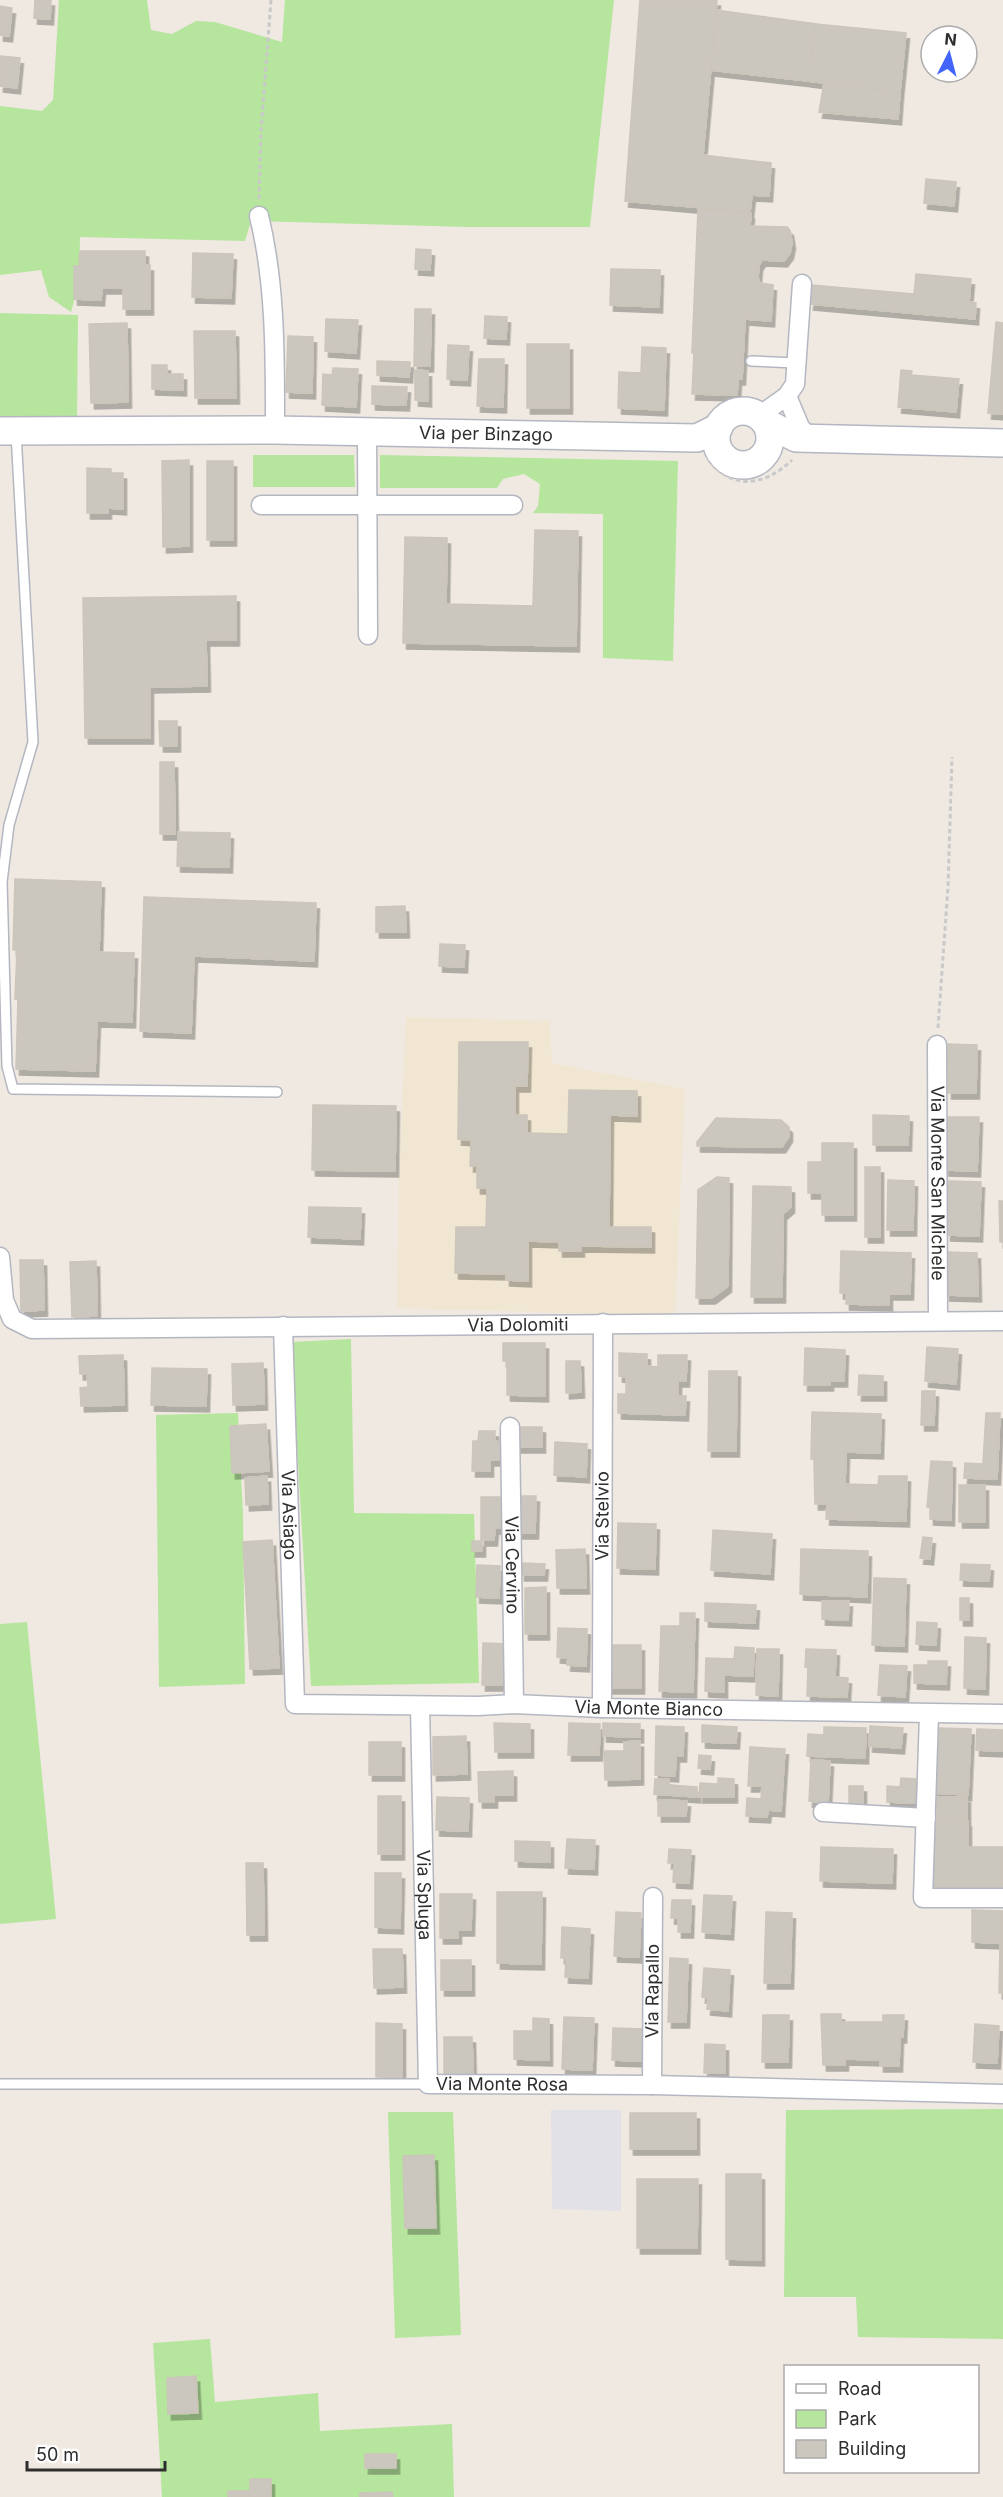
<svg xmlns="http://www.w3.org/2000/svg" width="1003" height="2497" viewBox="0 0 1003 2497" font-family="Inter,sans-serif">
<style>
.industrial{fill:#e3e1e8}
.education{fill:#f0e6d1}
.green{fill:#b6e59e}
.building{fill:#cbc7bf;stroke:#cbc5ba;stroke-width:1.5;filter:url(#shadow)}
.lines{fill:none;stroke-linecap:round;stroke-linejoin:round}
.lane-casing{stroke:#b4b7c1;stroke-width:12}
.street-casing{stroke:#b4b7c1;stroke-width:21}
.secondary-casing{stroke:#b4b7c1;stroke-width:30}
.path{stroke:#c9c9c9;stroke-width:3;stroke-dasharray:4.5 3;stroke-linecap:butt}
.lane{stroke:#fff;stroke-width:9}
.street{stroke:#fff;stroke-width:18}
.secondary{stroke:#fff;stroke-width:27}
.labels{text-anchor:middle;stroke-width:5;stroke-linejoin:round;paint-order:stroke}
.street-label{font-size:18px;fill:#2e2e2e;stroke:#fff}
</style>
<defs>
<filter id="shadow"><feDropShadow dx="3.5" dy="6" stdDeviation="0" flood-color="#0004"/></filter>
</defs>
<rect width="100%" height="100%" fill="#efe9e1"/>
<!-- industrial -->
<path class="industrial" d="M551,2110H621V2211L552,2209Z"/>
<!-- education -->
<path class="education" d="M406,1017L550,1021L552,1063L685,1089L675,1316L397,1308L399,1181Z"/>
<!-- green -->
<g class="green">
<path d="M59,0H147L151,30L172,34L196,21L215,22L282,42L285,0H614L590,227H468L251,221L245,241L80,237L79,284L71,312L49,297L41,270L0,275V106L42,111L53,100Z"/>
<path d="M0,313L78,315L77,422L0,421Z"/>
<path d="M253,455H354L355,487H253Z"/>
<path d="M380,455L678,461L673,661L603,658V514L533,513L538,506L540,484L524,474L503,479L497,488H380Z"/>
<path d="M351,1339L354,1513L474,1514L479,1683L311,1686L291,1342Z"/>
<path d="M238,1413L243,1514L245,1684L159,1687L156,1415Z"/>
<path d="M27,1622L56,1919L0,1924V1624Z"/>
<path d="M1003,2109V2339L858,2337L856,2297H784L786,2110Z"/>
<path d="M388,2112H453L461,2335L395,2338Z"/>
<path d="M210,2339L215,2402L318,2393L320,2431L452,2424L454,2497H162L153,2343Z"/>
</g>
<!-- building -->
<g class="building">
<path d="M35,0H51L50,19L34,18Z"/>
<path d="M640,0H717L703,155L771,163L769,196L752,195L750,212L625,201Z"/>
<path d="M0,6L12,8L9,36L0,35Z"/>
<path d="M716,10L816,24L808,81L711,70Z"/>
<path d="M816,24L906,33L900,92L808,81Z"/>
<path d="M0,56L20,58L17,88L0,86Z"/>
<path d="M824,83L900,92L898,119L819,112Z"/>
<path d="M926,179L956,182L954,206L924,203Z"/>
<path d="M698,209L751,213L750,226L787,227L790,230L792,243L790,253L784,261L762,260L759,265L758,278L760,283L773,285L771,321L745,319L742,379H738L737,395L692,394L694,353H692Z"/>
<path d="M416,249L431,250L430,270L415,269Z"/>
<path d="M80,251H145V265H150V309H123V288H102L101,300L74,299V266H79Z"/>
<path d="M193,253L233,254L231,298L192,297Z"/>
<path d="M611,269L660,270L659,307L610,305Z"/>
<path d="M916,274L971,279L969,302L976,303L975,319L810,304L812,285L914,294Z"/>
<path d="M415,309H431L430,366H414Z"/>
<path d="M485,316L507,317L506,339L484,338Z"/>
<path d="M326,319L358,320L356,353L325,351Z"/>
<path d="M996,322L1003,323V414L988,413Z"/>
<path d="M127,323L128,402L91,403L89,324Z"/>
<path d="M194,331H235L236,398H195Z"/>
<path d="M288,336L313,337L312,393L286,392Z"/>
<rect x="527" y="344" width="42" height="64"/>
<path d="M448,345L469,346L467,380L447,379Z"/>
<path d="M642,347L666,348L664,410L618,408L619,372L641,373Z"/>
<path d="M479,359H504L503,407L477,406Z"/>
<path d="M377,361L410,362L409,377L377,375Z"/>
<path d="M152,365H167V374H183V390L152,389Z"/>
<path d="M333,368L358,369L356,407L322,405L323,374L332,375Z"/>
<path d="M415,370L428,371V401L415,400Z"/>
<path d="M901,370L912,371L911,375L959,379L956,412L898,407Z"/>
<path d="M372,386L407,387L406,405L372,404Z"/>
<path d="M189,460V546L163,547L162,461Z"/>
<rect x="207" y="461" width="26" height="79"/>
<path d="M87,468L111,469V473H123V509L108,508V513H87Z"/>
<path d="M535,530L578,531L576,646L403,643L405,537L447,538L446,604L533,606Z"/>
<path d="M236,596V640H206L207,686L150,687V738H85L83,598Z"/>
<path d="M159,721H177V746H160Z"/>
<path d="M160,762H174L175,834H160Z"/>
<path d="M178,832L230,833L229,867L177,866Z"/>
<path d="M15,879L101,882L99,952L134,953L132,1022L97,1021L95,1071L16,1069L18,999H15L17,950H13Z"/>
<path d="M144,897L316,903L314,961L194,956L191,1033L140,1031Z"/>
<path d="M405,906L406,932H376V907Z"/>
<path d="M440,944L465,945L464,967L439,966Z"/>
<path d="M459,1042H528L527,1086H515V1115H527V1133L568,1134L569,1090L637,1091V1116L610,1115L609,1227H651V1247L581,1246V1251H559V1242L528,1241V1281L506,1280V1274L455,1273L456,1227H486L487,1188H477V1166H470L471,1140L458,1139Z"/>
<path d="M948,1044L977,1045L976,1093H948Z"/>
<path d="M313,1105L396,1106L395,1171L312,1170Z"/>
<path d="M873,1115L909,1116L908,1145H873Z"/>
<path d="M947,1117H979L977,1171L945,1170Z"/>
<path d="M716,1118L781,1120L789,1127V1136L782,1147L697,1146V1142Z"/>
<path d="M822,1143H853V1215H822V1193H808V1162H822Z"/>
<rect x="865" y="1167" width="15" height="70"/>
<path d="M717,1177L729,1178L728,1286L712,1298H696L698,1190Z"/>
<path d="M888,1180L914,1181L913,1230H887Z"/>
<path d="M949,1181L981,1182L979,1236L947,1235Z"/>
<path d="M753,1186L791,1187V1207L783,1214L782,1297H751Z"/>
<path d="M999,1201H1003V1242H1000Z"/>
<path d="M309,1207L361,1208L360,1239L308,1237Z"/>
<path d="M841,1251L911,1253L910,1294H889V1305L846,1304V1293H840Z"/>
<path d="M948,1252L977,1253L978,1296L946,1295Z"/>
<path d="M20,1260H43L44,1310L21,1311Z"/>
<path d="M96,1261L97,1316L72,1317L70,1262Z"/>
<path d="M503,1343H545V1396L507,1395V1361H503Z"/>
<path d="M927,1347L958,1349L956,1384L925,1381Z"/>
<path d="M805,1348L845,1350L844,1381H830V1385H804Z"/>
<path d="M619,1353L647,1354V1366L658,1367V1355H687L686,1381H678V1396H686L685,1415L618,1413V1394H626V1377L619,1376Z"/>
<path d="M123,1355L124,1405L81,1406L80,1388L88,1387L87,1374H80L79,1356Z"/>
<path d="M566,1361H580L581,1392L566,1393Z"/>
<path d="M263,1363L264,1404L233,1405L232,1364Z"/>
<path d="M152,1368L207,1369L206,1406L151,1405Z"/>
<path d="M709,1371H737L736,1451H708Z"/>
<path d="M859,1375L883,1376V1395H858Z"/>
<path d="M922,1391H935L934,1425H921Z"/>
<path d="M812,1412L881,1414L880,1453L846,1452L845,1484L878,1485L879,1476H907L906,1521L826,1519L827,1504H815L814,1459H811Z"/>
<path d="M986,1413H1000L997,1479L964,1478L965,1463L983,1464Z"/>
<path d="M266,1424L269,1471L232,1473L230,1426Z"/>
<rect x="517" y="1427" width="25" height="20"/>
<path d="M479,1431H495V1441L500,1442V1460H490V1471H472L473,1441H478Z"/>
<path d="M555,1442L587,1444L586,1477L554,1475Z"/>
<path d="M931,1461L952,1462L951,1520L930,1519V1507H927Z"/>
<path d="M267,1476L268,1504L246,1505L245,1478Z"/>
<rect x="959" y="1485" width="26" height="37"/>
<path d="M514,1496H536L535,1533H513Z"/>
<path d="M481,1497H500V1528H495L494,1540H481Z"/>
<path d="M618,1523L656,1524L655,1569L617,1568Z"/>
<path d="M713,1530L772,1534L770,1574L711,1570Z"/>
<path d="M923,1537L932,1538L930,1559L920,1558Z"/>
<path d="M272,1540L279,1668L250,1669L243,1542Z"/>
<rect x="472" y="1541" width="10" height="10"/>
<path d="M585,1549L586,1588H557L556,1550Z"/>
<path d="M801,1549L868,1551L867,1597L800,1594Z"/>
<path d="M521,1563L545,1564L544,1575H521Z"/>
<path d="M961,1564L990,1565L989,1581L960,1580Z"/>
<path d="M477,1565L500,1566L499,1598L476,1597Z"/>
<path d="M874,1578L906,1579L904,1646L872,1645Z"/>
<path d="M546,1587V1634H525V1588Z"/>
<rect x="960" y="1598" width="9" height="22"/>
<path d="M822,1601H849L848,1620L822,1619Z"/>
<path d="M705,1603L756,1605L755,1623L705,1621Z"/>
<path d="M680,1613H695L693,1692L659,1691L661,1626H680Z"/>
<path d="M917,1622L937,1623L936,1645L916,1644Z"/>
<path d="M558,1628L587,1629L586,1666L567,1665L568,1658L557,1657Z"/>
<path d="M965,1637L986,1638L985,1689L964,1688Z"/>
<path d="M483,1643L508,1644L507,1685H482Z"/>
<rect x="608" y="1645" width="33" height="43"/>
<path d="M735,1647L754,1648L753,1676L724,1675V1692L705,1691L706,1658L734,1659Z"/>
<path d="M757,1649H779L778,1696L756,1695Z"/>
<path d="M806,1649L836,1650L835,1677L848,1678L847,1697L807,1696L808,1667H805Z"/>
<path d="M928,1661H947L946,1684L914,1683V1665H928Z"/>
<path d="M880,1665L907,1666L905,1697L878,1695Z"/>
<path d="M494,1723L530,1724V1752H495Z"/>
<path d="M569,1723L600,1724L599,1755H568Z"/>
<path d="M603,1723L640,1724V1737L603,1736Z"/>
<path d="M702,1725L737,1727L736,1743L702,1742Z"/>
<path d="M656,1726L684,1727L683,1756H676L675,1776L655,1775Z"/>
<path d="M870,1726L903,1728L901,1748L869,1746Z"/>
<path d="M824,1727L866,1728L865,1758L807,1756L808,1734L824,1735Z"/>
<path d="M937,1728L971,1729L968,1795L934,1793Z"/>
<path d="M977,1729L1003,1730V1751L976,1750Z"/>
<path d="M466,1736L467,1774L433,1775V1737Z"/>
<path d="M640,1741V1779L605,1780L604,1751H624V1742Z"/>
<rect x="369" y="1742" width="32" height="33"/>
<path d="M750,1747L785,1749L781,1811L768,1810L767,1817L746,1816L747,1798L761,1799L762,1786H748Z"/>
<path d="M699,1755L711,1756L710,1769L698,1768Z"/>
<path d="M811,1760L830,1761L828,1803L809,1801Z"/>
<path d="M513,1771V1795H494V1802H479L478,1772Z"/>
<path d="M718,1778L734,1779V1797H699L700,1783L718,1784Z"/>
<path d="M901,1778L916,1779L915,1803L887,1802V1786L900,1787Z"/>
<path d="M655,1779H669V1785L697,1787V1797L654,1794Z"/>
<rect x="849" y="1786" width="14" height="17"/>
<rect x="378" y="1796" width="23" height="58"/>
<path d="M437,1797L469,1798L468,1831L436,1830Z"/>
<rect x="937" y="1797" width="30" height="23"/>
<path d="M658,1800L687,1801L686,1816H658Z"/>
<path d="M931,1821H968V1847H1003V1890L932,1891Z"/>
<path d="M567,1839L595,1840L594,1869L565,1868Z"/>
<path d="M515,1841L550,1842V1862L515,1861Z"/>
<path d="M821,1847L893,1849L892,1883L820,1881Z"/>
<path d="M669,1849L691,1850L689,1883L673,1882L674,1863H668Z"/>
<path d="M246,1863H263L264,1935H247Z"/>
<path d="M375,1873H401L400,1928L375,1927Z"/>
<path d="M497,1892H542L541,1964L497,1963Z"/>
<path d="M440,1894H472L471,1930H458V1938H440Z"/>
<path d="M704,1895L732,1896L730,1934L702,1932Z"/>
<path d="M672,1900H691L690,1932H678V1918H671Z"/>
<path d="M972,1910L1003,1911V1993H999L1000,1943L972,1942Z"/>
<path d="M616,1912L641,1913L639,1957L614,1956Z"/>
<path d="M766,1912L792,1913L790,1983H764Z"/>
<path d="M562,1927L590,1929L588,1978L565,1977L566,1958H561Z"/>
<path d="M373,1949H402L403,1987L374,1988Z"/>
<path d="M670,1958L688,1959L686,2022H668Z"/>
<rect x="441" y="1960" width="30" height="30"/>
<path d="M704,1968L730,1970L728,2011L707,2009L708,1998L702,1997Z"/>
<path d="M821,2014H841V2022H883V2015H904L903,2037H900L899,2066H880V2060L845,2059V2065H823Z"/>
<path d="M763,2015H789L788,2062H762Z"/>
<path d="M564,2017L594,2018L592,2070L562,2069Z"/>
<path d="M533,2018L549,2019V2060L514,2059V2031H533Z"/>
<path d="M376,2023L402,2024V2077H376Z"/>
<path d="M975,2024L999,2026L997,2063L973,2062Z"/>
<path d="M613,2028L643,2029L642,2061L612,2060Z"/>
<path d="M444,2037H472L473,2077H444Z"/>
<path d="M705,2044L725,2045V2073H704Z"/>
<rect x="630" y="2113" width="66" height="36"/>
<path d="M434,2155L436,2228H405L403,2156Z"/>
<path d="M726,2174H761V2260L726,2259Z"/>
<path d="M637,2179H698L697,2248H637Z"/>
<path d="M196,2376L198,2413L168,2414L167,2378Z"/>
<rect x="365" y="2454" width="31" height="14"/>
<path d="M250,2479H271V2497H228V2491H250Z"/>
<path d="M392,2492L393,2497H360V2493Z"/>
</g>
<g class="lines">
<defs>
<g id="lane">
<path d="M751,361L796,363"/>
<path d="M16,433L33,742L9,825L2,882L7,1066L13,1089L277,1092"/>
<path d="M0,2084H428"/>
</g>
<g id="street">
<path d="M259,216C276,285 275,359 275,430"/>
<path d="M787,396L800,427L811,440"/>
<path d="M759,416L787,396L795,384L802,284"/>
<path d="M367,433L368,635"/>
<path d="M261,505H513"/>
<path id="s1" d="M937,1045L938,1321"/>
<path id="s2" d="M0,1257L4,1300L12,1319L32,1329L1003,1321"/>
<path id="s3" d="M283,1326L295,1704L478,1706L514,1704L602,1708L1003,1714"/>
<path id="s4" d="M510,1427L514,1704"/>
<path id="s5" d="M420,1706L428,2084L652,2085L1003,2094"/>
<path id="s6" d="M602,1708L603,1323"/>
<path d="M929,1714L923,1898H1003"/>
<path d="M823,1812L926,1818"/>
<path id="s7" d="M652,2085L653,1897"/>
</g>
<g id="secondary">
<circle cx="743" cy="438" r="27"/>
<path d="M765,422L796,438L1003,443"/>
<path id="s8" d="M0,431L275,430L697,438L719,427"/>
</g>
</defs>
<!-- lane casing -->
<use href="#lane" class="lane-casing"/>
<!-- street casing -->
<use href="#street" class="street-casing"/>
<!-- secondary casing -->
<use href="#secondary" class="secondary-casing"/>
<!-- path -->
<g class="path">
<path d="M259,199L261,131L271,0"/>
<path d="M707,457C730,491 764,487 792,460"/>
<path d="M938,1028L948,887L952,757"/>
</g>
<!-- lane -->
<use href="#lane" class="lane"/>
<!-- street -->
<use href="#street" class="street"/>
<!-- secondary -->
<use href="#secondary" class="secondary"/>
</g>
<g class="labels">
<!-- street labels -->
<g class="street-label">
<text dy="6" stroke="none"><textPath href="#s8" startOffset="486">Via per Binzago</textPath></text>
<text dy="6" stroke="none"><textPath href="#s1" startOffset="138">Via Monte San Michele</textPath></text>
<text dy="6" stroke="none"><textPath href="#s2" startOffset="572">Via Dolomiti</textPath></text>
<text dy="6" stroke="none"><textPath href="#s3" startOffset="189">Via Asiago</textPath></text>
<text dy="6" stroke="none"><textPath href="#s6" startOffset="192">Via Stelvio</textPath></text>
<text dy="6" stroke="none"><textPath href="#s4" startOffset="138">Via Cervino</textPath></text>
<text dy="6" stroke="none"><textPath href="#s3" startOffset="732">Via Monte Bianco</textPath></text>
<text dy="6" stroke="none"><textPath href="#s5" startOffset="189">Via Spluga</textPath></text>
<text dy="6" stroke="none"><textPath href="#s7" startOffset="94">Via Rapallo</textPath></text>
<text dy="6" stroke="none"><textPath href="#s5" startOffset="452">Via Monte Rosa</textPath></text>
</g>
</g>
<!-- legend -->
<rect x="784" y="2365" width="195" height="108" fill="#ffffff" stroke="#ababab" stroke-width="1.5"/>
<rect x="796" y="2384" width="30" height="9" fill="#ffffff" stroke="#ababab" stroke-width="1.5"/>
<text x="838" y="2395" font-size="18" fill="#2e2e2e">Road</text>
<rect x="796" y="2410" width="30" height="18" fill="#b6e59e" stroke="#ababab" stroke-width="1.5"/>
<text x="838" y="2425" font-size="18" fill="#2e2e2e">Park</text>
<rect x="796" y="2440" width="30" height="18" fill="#cbc7bf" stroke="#ababab" stroke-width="1.5"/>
<text x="838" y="2455" font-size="18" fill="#2e2e2e">Building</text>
<!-- north arrow -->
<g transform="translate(949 54) rotate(6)"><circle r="28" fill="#ffffff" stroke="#ababab" stroke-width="1.5"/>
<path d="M0-4.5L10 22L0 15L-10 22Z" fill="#4264fb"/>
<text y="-9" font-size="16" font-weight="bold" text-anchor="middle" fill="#2e2e2e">N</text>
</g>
<!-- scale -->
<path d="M27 2461v9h138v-9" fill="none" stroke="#2e2e2e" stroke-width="3"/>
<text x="36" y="2461" font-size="18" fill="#2e2e2e" stroke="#ffffff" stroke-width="4.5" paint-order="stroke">50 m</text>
</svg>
